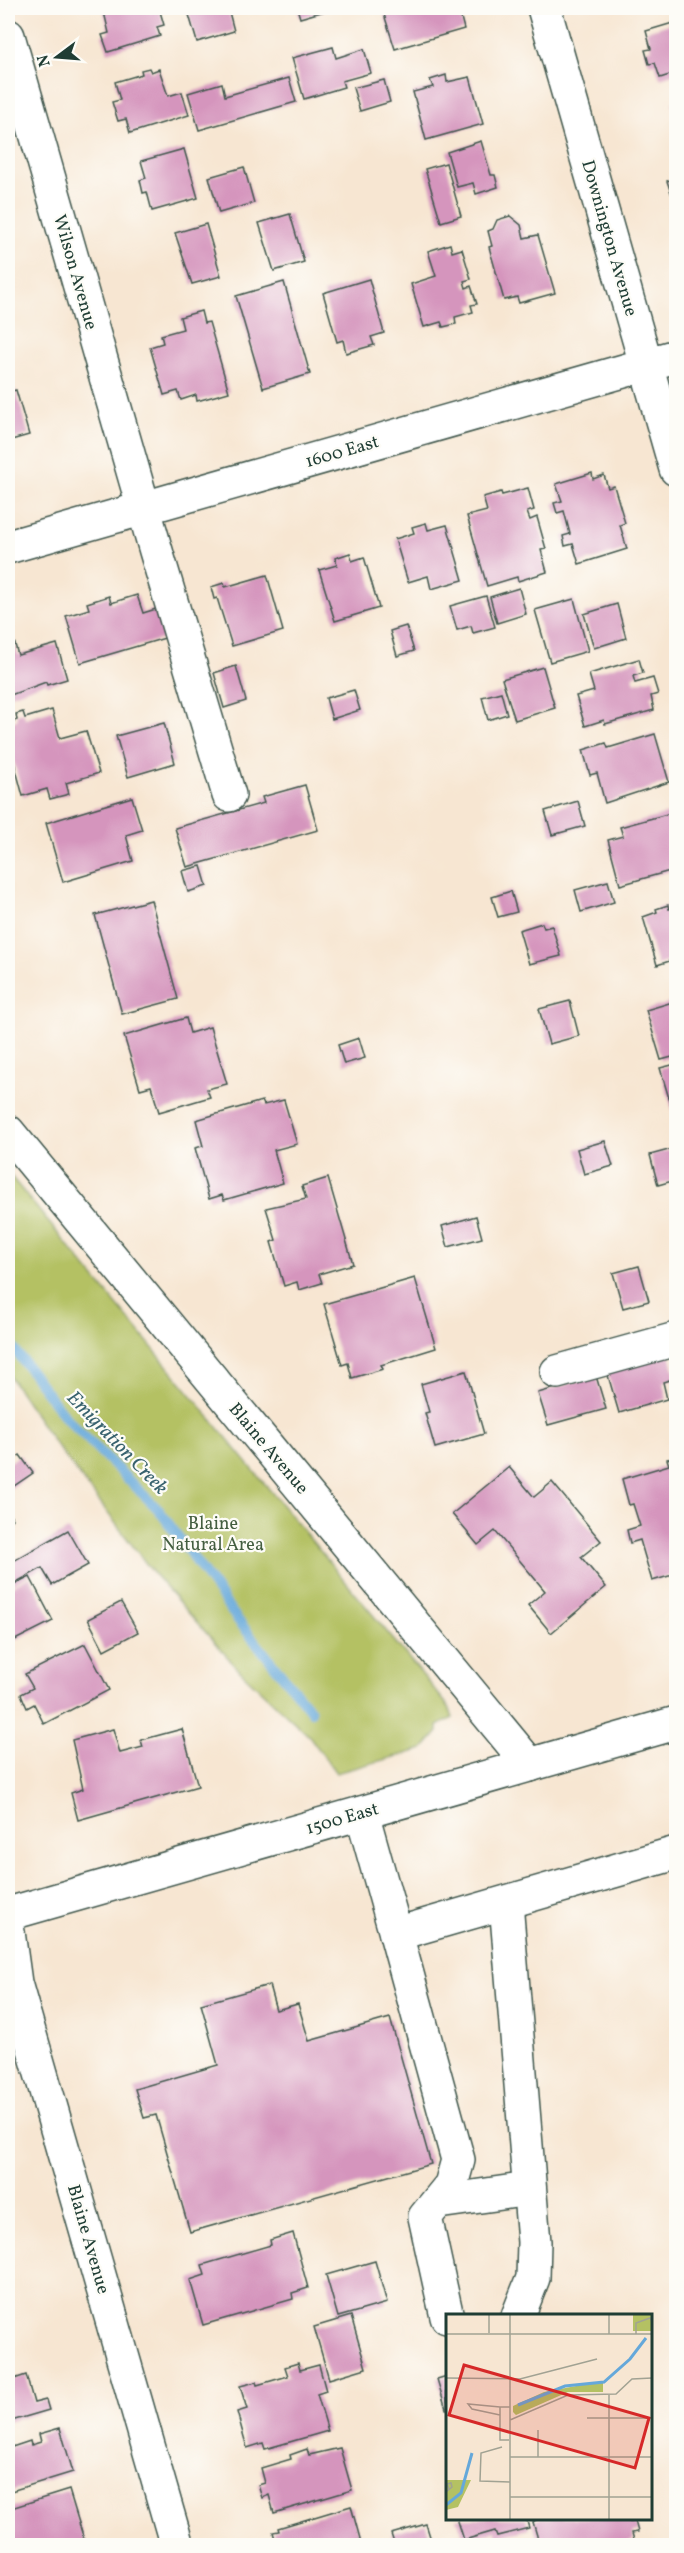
<svg xmlns="http://www.w3.org/2000/svg" width="684" height="2553" viewBox="0 0 684 2553" font-family="Vollkorn,serif">
<style>
.green{fill:#b4c163;stroke:#6a7f4c;stroke-width:1.5}
.lines{fill:none;stroke-linecap:round;stroke-linejoin:round}
.stream{stroke:#65a8da;stroke-width:10}
.building{fill:#d595bd}
.minor-casing{stroke:#3f564c;stroke-width:36}
.minor{stroke:#fff;stroke-width:33}
.labels{text-anchor:middle;stroke-width:4.5;stroke-linejoin:round;paint-order:stroke}
.street-label{font-size:18px;fill:#1f3d34;stroke:#fdfcf7}
.park-label{font-size:18px;fill:#445e40;stroke:#fdfcf7}
.water-label{font-size:20px;font-style:italic;fill:#38626e;stroke:#fdfcf7}
.inset-river{fill:none;stroke:#65a8da;stroke-width:3}
.inset-road{fill:none;stroke:#a1a293;stroke-width:1.5}
.view{fill:#d62828;fill-opacity:0.15;stroke:#d62828;stroke-width:3}
.inset-edge{fill:none;stroke:#1f3d34;stroke-width:3}
</style>
<rect width="100%" height="100%" fill="#fdfcf7"/>
<filter id="ink" filterUnits="userSpaceOnUse"><feTurbulence type="fractalNoise" baseFrequency=".0167" numOctaves="2"/><feDisplacementMap in="SourceGraphic" scale="12" xChannelSelector="R" yChannelSelector="G"/><feConvolveMatrix kernelMatrix="1 2 1 2 8 2 1 2 1" color-interpolation-filters="sRGB"/></filter>
<filter id="wash" filterUnits="userSpaceOnUse"><feTurbulence type="fractalNoise" baseFrequency=".008" numOctaves="4" result="noise"/><feDisplacementMap in="SourceGraphic" scale="24" xChannelSelector="R" yChannelSelector="G"/><feGaussianBlur stdDeviation="1.35" result="paint"/><feColorMatrix in="noise" values="0 0 0 0 0 0 0 0 0 0 0 0 0 0 0 0 0 1.4 0 .05"/><feComposite in="paint" operator="in"/></filter>
<g filter="url(#wash)">
<rect width="100%" height="100%" fill="#f7e6d2"/>
<!-- green -->
<path class="green" d="M8,1173L449,1707L453,1718L438,1726V1732L423,1749L336,1773L310,1737L240,1671L154,1574L51,1438L8,1374Z"/>
<g class="lines">
<!-- stream -->
<path class="stream" d="M8,1341L66,1418L159,1510L237,1619L311,1711"/>
</g>
<g id="blocks">
<!-- building -->
<g class="building">
<path d="M103,8H159L164,25L157,27L160,36L108,52L102,35L109,33Z"/>
<path d="M187,8H228L234,31L197,42Z"/>
<path d="M297,8H335L300,18Z"/>
<path d="M382,8H450L452,12L459,10L464,29L395,49Z"/>
<path d="M676,22V73L660,78L655,63L649,64L645,50L651,49L646,31Z"/>
<path d="M333,47L336,58L364,49L371,73L342,81L344,87L304,99L292,58Z"/>
<path d="M149,68L151,72L159,69L168,96L182,92L189,115L130,133L126,119L118,121L112,102L120,100L115,82L142,74L141,70Z"/>
<path d="M446,75L447,82L470,77L483,124L426,140L413,92L433,87L430,80Z"/>
<path d="M289,78L296,102L199,130L188,93L222,83L225,96Z"/>
<path d="M384,80L390,102L360,111L353,88Z"/>
<path d="M676,101V117L672,103Z"/>
<path d="M481,141L491,175H495L498,187L476,194L473,183L457,187L447,152Z"/>
<path d="M184,149L198,198L152,211L147,192L143,193L140,180L146,178L141,161Z"/>
<path d="M446,163L461,216L441,222L425,169Z"/>
<path d="M244,167L254,203L219,213L209,177Z"/>
<path d="M676,178V207L667,181Z"/>
<path d="M290,214L304,262L274,271L259,223Z"/>
<path d="M510,216L521,225L524,238L538,235L555,293L519,303L517,297L504,300L489,247L492,246L488,231L493,229L497,220Z"/>
<path d="M206,224L221,276L192,284L175,233Z"/>
<path d="M450,244L452,252L462,249L471,279L464,281L466,288L471,286L477,304L471,305L473,312L455,317L456,324L443,327L441,322L424,327L411,284L436,276L428,251Z"/>
<path d="M369,279L384,333L371,337L374,345L346,353L343,340L337,342L323,293Z"/>
<path d="M284,282L310,374L263,388L236,296Z"/>
<path d="M201,311L204,323L209,322L229,392L197,401L196,395L181,400L178,391L164,395L150,347L163,343L161,335L183,329L180,317Z"/>
<path d="M16,390L29,435L8,441V392Z"/>
<path d="M592,473L593,479L604,475L608,488L614,486L625,523L620,525L627,549L579,564L573,544L565,546L563,536L570,534L564,511L557,513L554,503L562,501L556,484Z"/>
<path d="M528,488L534,510L527,512L530,520L537,517L546,549L541,550L547,572L518,581L517,577L487,586L467,516L487,511L483,497L501,492L502,495Z"/>
<path d="M426,523L428,530L447,525L463,580L431,589L428,576L408,582L395,539L414,533L412,527Z"/>
<path d="M350,553L352,561L364,557L379,608L335,621L319,570L337,565L335,558Z"/>
<path d="M267,575L283,631L232,646L217,598L214,599L211,587L224,583L225,587Z"/>
<path d="M519,588L526,614L497,623L490,597Z"/>
<path d="M137,595L143,613L156,609L165,638L80,663L66,616L89,609L87,603L109,596L111,603Z"/>
<path d="M486,596L495,627L473,633L471,626L457,630L450,606Z"/>
<path d="M574,599L588,651L550,662L535,610Z"/>
<path d="M617,604L626,638L594,648L584,614Z"/>
<path d="M8,620L18,655L57,644L67,679L47,685L46,682L8,696Z"/>
<path d="M406,626L414,651L397,656L390,631Z"/>
<path d="M639,659L643,673L633,676L635,683L653,678L658,694L651,696L654,710L605,724L604,720L585,726L576,696L594,691L589,674Z"/>
<path d="M236,666L246,701L224,708L214,673Z"/>
<path d="M543,667L555,708L515,720L502,679Z"/>
<path d="M354,690L360,710L332,719L326,698Z"/>
<path d="M501,692L507,714L488,720L482,697Z"/>
<path d="M52,710L60,738L86,731L99,773L66,783L69,794L50,799L47,789L23,796L8,740V723L17,720L16,714L23,712L25,718Z"/>
<path d="M164,723L175,763L128,777L116,736Z"/>
<path d="M655,734L669,782L605,803L597,773L590,775L583,750L606,743L608,748Z"/>
<path d="M305,785L318,830L187,867L175,828L264,803L262,797Z"/>
<path d="M132,797L142,830L126,835L133,861L63,882L46,823Z"/>
<path d="M578,801L585,826L552,835L545,811Z"/>
<path d="M671,813L674,822L676,821V865L669,867L670,871L620,885L608,840L623,836L620,827Z"/>
<path d="M201,866L207,886L188,892L182,871Z"/>
<path d="M608,881L614,902L581,912L575,890Z"/>
<path d="M511,891L517,912L498,917L492,897Z"/>
<path d="M151,900L178,999L122,1014L95,915Z"/>
<path d="M668,905L669,909L676,907V959L657,965L643,917L657,912L656,909Z"/>
<path d="M542,923L544,928L552,926L561,956L529,964L519,930Z"/>
<path d="M570,1001L579,1036L549,1044L539,1009Z"/>
<path d="M676,1001V1056L661,1060L646,1010Z"/>
<path d="M186,1018L190,1033L210,1027L227,1084L207,1089L210,1097L159,1112L151,1086L140,1089L124,1036Z"/>
<path d="M359,1038L365,1058L344,1064L338,1045Z"/>
<path d="M676,1064V1122L660,1068Z"/>
<path d="M284,1100L297,1144L274,1150L283,1183L224,1200L222,1195L209,1199L195,1148L203,1146L196,1120L262,1101L264,1105Z"/>
<path d="M605,1141L613,1166L584,1174L577,1149Z"/>
<path d="M676,1148V1180L658,1185L650,1155Z"/>
<path d="M328,1178L353,1264L319,1274L322,1283L299,1290L297,1282L284,1286L271,1242L276,1240L266,1208L306,1199L302,1186Z"/>
<path d="M476,1216L482,1238L448,1247L442,1226Z"/>
<path d="M639,1266L649,1301L623,1308L613,1273Z"/>
<path d="M415,1278L436,1348L381,1365L383,1369L352,1378L348,1363L342,1365L324,1304Z"/>
<path d="M670,1353L676,1378L663,1382L667,1399L619,1413L607,1372Z"/>
<path d="M466,1371L484,1434L435,1448L425,1413L429,1412L421,1384Z"/>
<path d="M596,1376L606,1409L548,1425L538,1393Z"/>
<path d="M20,1455L33,1473L8,1490V1464Z"/>
<path d="M676,1457V1574L652,1581L640,1540L630,1543L627,1530L640,1526L633,1504L629,1505L622,1479L669,1465L667,1459Z"/>
<path d="M509,1467L534,1497L552,1482L601,1541L581,1557L606,1587L551,1633L528,1605L545,1591L495,1531L478,1545L452,1514Z"/>
<path d="M8,1509L13,1519L8,1522Z"/>
<path d="M68,1530L88,1565L52,1585L42,1568L13,1584L8,1574V1564Z"/>
<path d="M30,1577L53,1621L9,1643L8,1588Z"/>
<path d="M121,1602L138,1632L104,1650L88,1619Z"/>
<path d="M85,1644L109,1690L44,1724L34,1704L27,1708L21,1694L33,1688L25,1674Z"/>
<path d="M113,1729L120,1753L143,1747L141,1740L182,1729L198,1786L78,1820L71,1793L83,1789L72,1740Z"/>
<path d="M269,1985L276,2010L298,2004L309,2041L390,2018L431,2164L190,2232L156,2115L144,2118L135,2089L218,2065L201,2004Z"/>
<path d="M293,2233L308,2288L292,2293L293,2299L203,2325L190,2280L205,2275L202,2265L271,2245L270,2240Z"/>
<path d="M375,2261L387,2303L338,2317L326,2275Z"/>
<path d="M351,2316L366,2368L329,2379L314,2327Z"/>
<path d="M298,2363L300,2370L319,2365L326,2391L317,2394L328,2431L265,2449L263,2443L247,2448L237,2412L247,2409L240,2386L256,2382L257,2385L288,2376L285,2367Z"/>
<path d="M26,2375L34,2403L46,2400L49,2410L8,2422V2381Z"/>
<path d="M447,2376V2409H446L437,2379Z"/>
<path d="M60,2428L73,2472L8,2492L9,2448L30,2441L31,2445L41,2442L39,2434Z"/>
<path d="M340,2448L352,2490L274,2513L269,2495L262,2498L258,2485L265,2483L261,2468L291,2459L290,2455L307,2449L309,2455Z"/>
<path d="M69,2490L86,2546H8V2509Z"/>
<path d="M351,2506L362,2546H277L273,2532L279,2531L278,2528Z"/>
<path d="M457,2518H526L529,2528L497,2536L495,2531L464,2540Z"/>
<path d="M539,2518H629L630,2522L635,2521L638,2532L632,2533L634,2540L616,2546H540L533,2522Z"/>
<path d="M426,2524L432,2543L395,2546L391,2534Z"/>
</g>
</g>
</g>
<g filter="url(#ink)">
<use href="#blocks" fill-opacity="0" stroke="#3f564c" stroke-width="1.5"/>
<g class="lines">
<defs>
<g id="minor">
<path d="M544,8L676,469"/>
<path d="M8,36L156,551L229,795"/>
<path d="M8,547L676,356"/>
<path d="M8,1132L530,1765"/>
<path d="M557,1372L676,1339"/>
<path d="M362,1813L396,1934L676,1853"/>
<path d="M506,1903L534,2242L533,2278L518,2316"/>
<path d="M8,1914L676,1723"/>
<path d="M8,1932L15,1983L177,2546"/>
<path d="M396,1934L458,2160L451,2185L425,2217L447,2317"/>
<path d="M438,2202L529,2189"/>
</g>
</defs>
<!-- minor casing -->
<use href="#minor" class="minor-casing"/>
<!-- minor -->
<use href="#minor" class="minor"/>
</g>
</g>
<g class="labels">
<!-- street labels -->
<g class="street-label">
<text transform="translate(610 238) rotate(74)" y="6">Downington Avenue</text>
<text transform="translate(76 272) rotate(74)" y="6">Wilson Avenue</text>
<text transform="translate(342 451) rotate(-16)" y="6">1600 East</text>
<text transform="translate(269 1448) rotate(50)" y="6">Blaine Avenue</text>
<text transform="translate(342 1818) rotate(-16)" y="6">1500 East</text>
<text transform="translate(89 2239) rotate(74)" y="6">Blaine Avenue</text>
</g>
<!-- park labels -->
<g class="park-label">
<text x="213" y="1529">Blaine<tspan x="213" dy="21">Natural Area</tspan></text>
</g>
<!-- water labels -->
<g class="water-label">
<text transform="translate(118 1442) rotate(46)" y="7">Emigration Creek</text>
</g>
</g>
<!-- overview -->
<g transform="translate(446 2314)">
<rect width="206" height="206" fill="#f7e6d2"/>
<path d="M187,0H205V17H187ZM157,67V78H122L70,101L67,98V92L98,78ZM0,166H25L12,193L0,196Z" fill="#b4c163"/>
<path class="inset-river" d="M72,91L119,72L158,68L184,45L200,24M0,191L15,179L26,139"/>
<path class="inset-road" d="M43,0V19M64,0V205M163,0V20M0,20H206M190,20V9L204,4L206,8M0,64L74,65L151,45M54,93L22,90L26,95L54,101M141,104H206M64,106L122,81L170,80L186,65L206,64M92,116V143M63,126H54V93H64M56,133L35,139L34,167L64,168M64,143H206M0,178L6,173L5,169L1,170L3,175M64,183H206M163,205V80"/>
<path class="view" d="M18,51L203,104L189,154L3,101Z"/>
<rect width="206" height="206" class="inset-edge"/>
</g>
<!-- margin -->
<rect width="684" height="2553" fill="none" stroke="#fdfcf7" stroke-width="30"/>
<!-- north arrow -->
<g transform="translate(57 57) rotate(254)" stroke="#fdfcf7" stroke-width="4.5" paint-order="stroke">
<path d="M0-4.5L10 22L0 15L-10 22Z" fill="#1f3d34"/>
<text y="-9" font-size="16" font-weight="bold" text-anchor="middle" fill="#1f3d34">N</text>
</g>
</svg>
